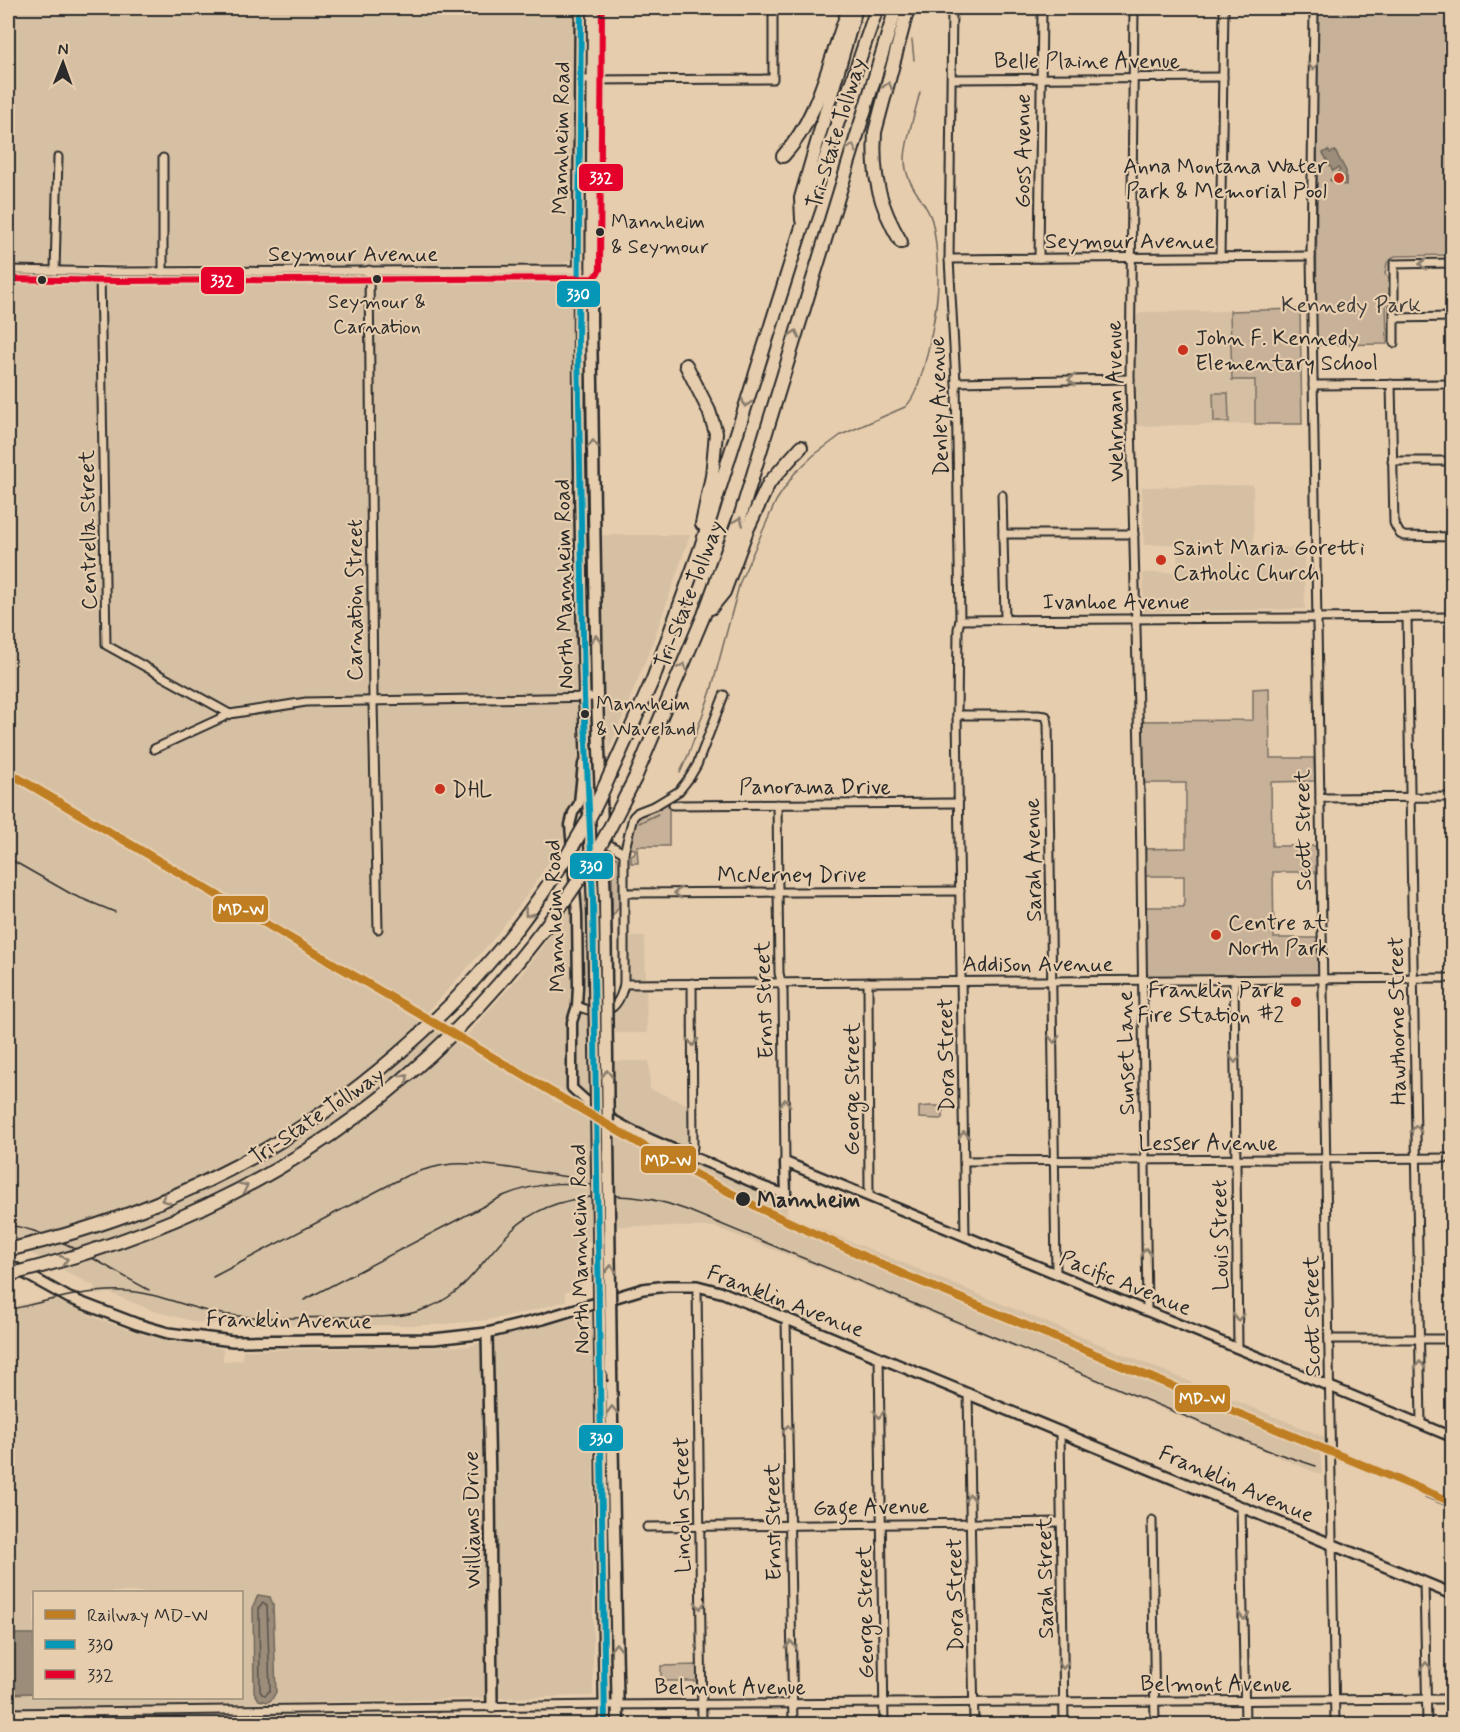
<svg xmlns="http://www.w3.org/2000/svg" width="1460" height="1732" viewBox="0 0 1460 1732" font-family="Mynerve,sans-serif">
<style>
.built{fill:#d6c0a3;fill-rule:evenodd}
.green{fill:#c7b299;stroke:#796e62;stroke-width:1.5}
.water{fill:#9c8d7a;stroke:#6f665a;stroke-width:1.5}
.lines{fill:none;stroke-linecap:round;stroke-linejoin:round}
.shore{stroke:#58524b;stroke-width:1.5}
.stream{stroke:#6f665a;stroke-width:1.5}
.minor-casing{stroke:#2b2b2b;stroke-width:11}
.tertiary-casing{stroke:#2b2b2b;stroke-width:13}
.secondary-casing{stroke:#2b2b2b;stroke-width:14}
.primary-casing{stroke:#2b2b2b;stroke-width:15}
.motorway-casing{stroke:#2b2b2b;stroke-width:16}
.minor{stroke:#e6cdae;stroke-width:7}
.tertiary{stroke:#e6cdae;stroke-width:8}
.secondary{stroke:#e6cdae;stroke-width:9}
.primary{stroke:#e6cdae;stroke-width:10}
.motorway{stroke:#e6cdae;stroke-width:12}
.rail{stroke:#2b2b2b;stroke-width:1.5}
.primary-bridge-casing{stroke:#2b2b2b;stroke-width:15;stroke-linecap:butt}
.motorway-bridge-casing{stroke:#2b2b2b;stroke-width:16;stroke-linecap:butt}
.primary-bridge{stroke:#e6cdae;stroke-width:10}
.motorway-bridge{stroke:#e6cdae;stroke-width:12}
.bus-1-casing{stroke:#e6cdae;stroke-width:10}
.bus-2-casing{stroke:#e6cdae;stroke-width:10}
.bus-1{stroke:#0696b6;stroke-width:6}
.bus-2{stroke:#e4002b;stroke-width:6}
.rail-1-casing{stroke:#e6cdae;stroke-width:12}
.rail-1{stroke:#bf7e21;stroke-width:8}
.oneway{stroke:#887c6c}
.poi-dot{fill:#c8321e;stroke:#e6cdae;stroke-width:2}
.bus-dot{fill:#2b2b2b;stroke:#e6cdae;stroke-width:2}
.labels{text-anchor:middle;stroke-width:4.5;stroke-linejoin:round;paint-order:stroke}
.bus-label{font-size:20px;fill:#2b2b2b;stroke:#e6cdae;text-anchor:start}
.street-label{font-size:22px;fill:#2b2b2b;stroke:#e6cdae}
.poi-label{font-size:22px;fill:#2b2b2b;stroke:#e6cdae;text-anchor:start}
.park-label{font-size:22px;fill:#423f3c;stroke:#e6cdae}
.stop-label{font-size:22px;font-weight:bold;fill:#2b2b2b;stroke:#e6cdae;text-anchor:start}
.line-badge{stroke:#e6cdae;stroke-width:2}
.badge-label{font-size:16px;text-anchor:middle;font-weight:bold;fill:#fff}
</style>
<rect width="100%" height="100%" fill="#e6cdae"/>
<filter id="ink" filterUnits="userSpaceOnUse"><feTurbulence type="fractalNoise" baseFrequency=".0167" numOctaves="2"/><feDisplacementMap in="SourceGraphic" scale="12" xChannelSelector="R" yChannelSelector="G"/><feConvolveMatrix kernelMatrix="1 2 1 2 8 2 1 2 1" color-interpolation-filters="sRGB"/></filter>
<g filter="url(#ink)">
<!-- built -->
<g class="built">
<path d="M8,8H575L572,260L563,263L473,265H8Z"/>
<path d="M8,275H573L579,811L560,845L525,898L490,943L428,1012L467,1035L523,972L585,889L589,1109L621,1130L641,1139L787,1200V1215L1324,1437L1325,1454L1320,1452L1322,1475L828,1271L715,1227L591,1226V1241L580,1242L582,1289L565,1292L566,1301L524,1313L488,1320L435,1325L234,1326L196,1322L153,1311L110,1293L97,1295L94,1286L8,1241Z"/>
<path d="M1230,311L1232,380H1255V424L1136,426V316L1142,312Z"/>
<path d="M1253,485L1254,548L1304,547L1305,609L1144,612L1143,573L1178,572L1177,544L1144,545L1142,487Z"/>
<path d="M602,535H690L653,642L609,750L604,676Z"/>
<path d="M630,936H645L647,1033H615L614,1010L626,991Z"/>
<path d="M614,1061H649L650,1089L689,1105L691,1153L616,1119Z"/>
<path d="M52,1298L99,1319L145,1335L223,1349V1361L242,1360L243,1350L468,1346L593,1313V1696L8,1709V1307ZM34,1592H242V1698H34Z"/>
<path d="M600,1717V1724H8V1718Z"/>
<path d="M657,1717V1724H625L628,1718Z"/>
</g>
<!-- green -->
<g class="green">
<path d="M1318,8H1452V255L1395,256L1387,263L1385,274L1392,281V294L1386,295L1387,344L1316,345Z"/>
<path d="M1300,309L1302,424H1255V380H1232L1230,311Z"/>
<path d="M1213,393H1228L1229,422H1214Z"/>
<path d="M1269,688L1270,758H1314L1315,781L1271,782L1272,846H1317V872H1273L1274,938H1318L1319,975L1146,976L1145,907H1184V876H1144V849L1186,848V783H1143V721L1253,720V689Z"/>
<path d="M669,802V846H637L638,863H631V855L635,853V849L631,848L629,843L635,820Z"/>
<path d="M616,857L620,861L619,907L612,917V859Z"/>
<path d="M930,1106H943V1117L940,1119L919,1118V1107Z"/>
<path d="M697,1665V1681H661V1666Z"/>
</g>
<!-- water -->
<g class="water">
<path d="M1328,150L1330,153L1335,151L1346,171V185L1337,184L1330,180L1340,170L1338,168L1333,171L1323,153Z"/>
<path d="M258,1595L270,1597L273,1605L276,1692L272,1699L268,1702L259,1700L254,1692L253,1607Z"/>
<path d="M8,1634H34V1693L8,1694Z"/>
</g>
<g class="lines">
<!-- shore -->
<path class="shore" d="M263,1602L267,1606L270,1690L266,1695L262,1694L260,1691L259,1608Z"/>
<!-- stream -->
<g class="stream">
<path d="M912,40L914,60"/>
<path d="M680,773L689,753L711,691L740,582L776,501L794,474L814,455L841,435L905,407C924,392 938,306 938,280C938,264 936,237 932,221C926,199 905,187 905,159C905,143 916,109 920,92"/>
<path d="M639,823L658,814"/>
</g>
<defs>
<g id="minor">
<path d="M952,8L949,259L956,382L960,620L958,629L957,715L965,1236"/>
<path d="M1134,8L1130,379L1140,794L1147,1311"/>
<path d="M1314,8L1311,256L1335,1724"/>
<path d="M952,79L1223,77"/>
<path d="M580,80L773,79V8"/>
<path d="M1220,257L1224,8"/>
<path d="M1039,258L1042,8"/>
<path d="M949,259L1311,256"/>
<path d="M8,270L118,272L581,270"/>
<path d="M369,270L373,702L378,929"/>
<path d="M55,271L58,157"/>
<path d="M100,272L106,645L230,714"/>
<path d="M163,272V158"/>
<path d="M1394,318L1452,317"/>
<path d="M1394,343V264L1452,263"/>
<path d="M956,382L1130,379"/>
<path d="M1391,384L1394,523L1400,534L1404,536L1452,537"/>
<path d="M1313,385L1452,384"/>
<path d="M1392,461H1452"/>
<path d="M1002,495L1005,619"/>
<path d="M1003,534H1134"/>
<path d="M1407,617L1421,1424"/>
<path d="M960,620L1452,617"/>
<path d="M957,715H1038L1046,716L1048,723L1056,1273"/>
<path d="M154,749L230,714L306,702L597,697"/>
<path d="M1320,798L1452,797"/>
<path d="M777,804L779,973L783,990L785,1162"/>
<path d="M673,805L958,803"/>
<path d="M603,841L624,853L633,817L638,812L656,805L679,791L690,777L697,765L724,695"/>
<path d="M624,893L960,891"/>
<path d="M1234,979L1238,1347"/>
<path d="M868,982L869,1196"/>
<path d="M624,984L1452,978"/>
<path d="M577,1006C603,1017 618,1013 624,984V853"/>
<path d="M691,1156L693,1147L692,983"/>
<path d="M964,1161L1452,1158"/>
<path d="M697,1286L702,1724"/>
<path d="M786,1319L793,1724"/>
<path d="M1329,1339H1452"/>
<path d="M879,1356L884,1724"/>
<path d="M968,1393L974,1724"/>
<path d="M1060,1431L1064,1724"/>
<path d="M1241,1506L1245,1724"/>
<path d="M1152,1520L1155,1724"/>
<path d="M647,1527L1061,1522"/>
<path d="M1424,1582L1427,1724"/>
<path d="M78,1712V1724"/>
<path d="M8,1713L605,1705L1452,1699"/>
</g>
<path id="tertiary" d="M583,764L579,803L573,813L570,825L577,914L578,986L577,1006L572,1022V1088C612,1128 666,1146 718,1167C740,1176 763,1189 786,1194L785,1162C1008,1254 1230,1345 1452,1437"/>
<g id="secondary">
<path d="M8,1264L69,1298L137,1324L168,1333L233,1341L434,1339L487,1333L543,1319L643,1289L667,1286H697L724,1293L1452,1594"/>
<path d="M487,1333L490,1484L492,1707"/>
</g>
<g id="primary">
<path d="M581,8C578,305 577,603 593,900"/>
<path d="M593,8L591,322L597,697L605,903"/>
<path d="M611,1370L618,1724"/>
<path d="M601,1382L605,1724"/>
</g>
<g id="motorway">
<path d="M783,156C818,119 829,61 847,14"/>
<path d="M802,220L801,198L856,8"/>
<path d="M901,242C879,205 872,175 875,132L908,8"/>
<path d="M686,365L709,411L716,433L712,476L702,524"/>
<path d="M711,608L724,592L747,530L769,483L801,447"/>
<path d="M620,753L653,679L701,547L802,227L877,8"/>
<path d="M635,778L704,615L741,514L896,8"/>
</g>
</defs>
<!-- minor casing -->
<use href="#minor" class="minor-casing"/>
<!-- tertiary casing -->
<use href="#tertiary" class="tertiary-casing"/>
<!-- secondary casing -->
<use href="#secondary" class="secondary-casing"/>
<!-- primary casing -->
<use href="#primary" class="primary-casing"/>
<!-- motorway casing -->
<use href="#motorway" class="motorway-casing"/>
<!-- minor -->
<use href="#minor" class="minor"/>
<!-- tertiary -->
<use href="#tertiary" class="tertiary"/>
<!-- secondary -->
<use href="#secondary" class="secondary"/>
<!-- primary -->
<use href="#primary" class="primary"/>
<!-- motorway -->
<use href="#motorway" class="motorway"/>
<!-- rail -->
<g class="rail">
<path d="M8,858L73,895L115,912"/>
<path d="M8,1225C56,1231 106,1268 149,1290"/>
<path d="M213,1277L406,1176C421,1170 436,1166 452,1164C487,1162 532,1172 568,1177"/>
<path d="M304,1300L503,1196C542,1180 573,1182 613,1187"/>
<path d="M8,1310C43,1302 88,1289 124,1291C156,1292 185,1307 216,1313C257,1320 298,1318 339,1317C364,1317 391,1319 416,1312C467,1297 476,1265 511,1231C555,1188 632,1189 687,1210L1267,1450L1316,1466"/>
<path d="M1425,1497L1452,1508"/>
</g>
<defs>
<g id="primary-bridge">
<path d="M593,900L601,1382"/>
<path d="M605,903L611,1370"/>
</g>
<g id="motorway-bridge">
<path d="M8,1250C53,1239 99,1226 142,1209C327,1138 487,999 584,827C598,804 608,778 620,753"/>
<path d="M8,1275C205,1226 363,1139 498,985C534,943 569,899 597,851C611,827 622,803 635,778"/>
</g>
</defs>
<!-- primary-bridge casing -->
<use href="#primary-bridge" class="primary-bridge-casing"/>
<!-- motorway-bridge casing -->
<use href="#motorway-bridge" class="motorway-bridge-casing"/>
<!-- primary-bridge -->
<use href="#primary-bridge" class="primary-bridge"/>
<!-- motorway-bridge -->
<use href="#motorway-bridge" class="motorway-bridge"/>
<defs>
<path id="bus-1" d="M581,8L578,342L584,697L593,900L605,1724"/>
<path id="bus-2" d="M8,279L118,281L594,278L600,270L602,8"/>
</defs>
<!-- bus-1 casing -->
<use href="#bus-1" class="bus-1-casing"/>
<!-- bus-2 casing -->
<use href="#bus-2" class="bus-2-casing"/>
<!-- bus-1 -->
<use href="#bus-1" class="bus-1"/>
<!-- bus-2 -->
<use href="#bus-2" class="bus-2"/>
<defs>
<path id="rail-1" d="M8,772L659,1155L761,1209L907,1276L1452,1502"/>
</defs>
<!-- rail-1 casing -->
<use href="#rail-1" class="rail-1-casing"/>
<!-- rail-1 -->
<use href="#rail-1" class="rail-1"/>
</g>
<!-- one-way arrows -->
<defs><path id="oneway-chevron" d="M-2-3.5L2.5 0L-2 3.5" fill="none" stroke-width="1.6" stroke-linecap="round" stroke-linejoin="round" transform="scale(1.5)"/></defs>
<g class="oneway">
<use href="#oneway-chevron" transform="translate(1313 66) rotate(91)"/>
<use href="#oneway-chevron" transform="translate(888 86) rotate(-75)"/>
<use href="#oneway-chevron" transform="translate(852 148) rotate(-73)"/>
<use href="#oneway-chevron" transform="translate(1423 264) rotate(179)"/>
<use href="#oneway-chevron" transform="translate(795 334) rotate(-73)"/>
<use href="#oneway-chevron" transform="translate(1072 380) rotate(179)"/>
<use href="#oneway-chevron" transform="translate(746 403) rotate(108)"/>
<use href="#oneway-chevron" transform="translate(593 444) rotate(-91)"/>
<use href="#oneway-chevron" transform="translate(739 521) rotate(-70)"/>
<use href="#oneway-chevron" transform="translate(596 639) rotate(-91)"/>
<use href="#oneway-chevron" transform="translate(683 667) rotate(-67)"/>
<use href="#oneway-chevron" transform="translate(678 893) rotate(180)"/>
<use href="#oneway-chevron" transform="translate(528 913) rotate(127)"/>
<use href="#oneway-chevron" transform="translate(1054 1039) rotate(89)"/>
<use href="#oneway-chevron" transform="translate(693 1042) rotate(89)"/>
<use href="#oneway-chevron" transform="translate(1235 1059) rotate(89)"/>
<use href="#oneway-chevron" transform="translate(607 1074) rotate(-91)"/>
<use href="#oneway-chevron" transform="translate(405 1078) rotate(-41)"/>
<use href="#oneway-chevron" transform="translate(785 1103) rotate(-91)"/>
<use href="#oneway-chevron" transform="translate(1416 1129) rotate(-91)"/>
<use href="#oneway-chevron" transform="translate(964 1135) rotate(-91)"/>
<use href="#oneway-chevron" transform="translate(244 1187) rotate(-27)"/>
<use href="#oneway-chevron" transform="translate(165 1199) rotate(156)"/>
<use href="#oneway-chevron" transform="translate(1146 1252) rotate(-91)"/>
<use href="#oneway-chevron" transform="translate(64 1260) rotate(-16)"/>
<use href="#oneway-chevron" transform="translate(611 1269) rotate(-91)"/>
<use href="#oneway-chevron" transform="translate(1238 1317) rotate(89)"/>
<use href="#oneway-chevron" transform="translate(1420 1365) rotate(-91)"/>
<use href="#oneway-chevron" transform="translate(612 1410) rotate(-91)"/>
<use href="#oneway-chevron" transform="translate(879 1414) rotate(89)"/>
<use href="#oneway-chevron" transform="translate(788 1429) rotate(-91)"/>
<use href="#oneway-chevron" transform="translate(970 1498) rotate(-91)"/>
<use href="#oneway-chevron" transform="translate(700 1605) rotate(89)"/>
<use href="#oneway-chevron" transform="translate(1244 1616) rotate(89)"/>
<use href="#oneway-chevron" transform="translate(791 1645) rotate(-91)"/>
<use href="#oneway-chevron" transform="translate(616 1647) rotate(-91)"/>
<use href="#oneway-chevron" transform="translate(1063 1665) rotate(89)"/>
<use href="#oneway-chevron" transform="translate(1426 1666) rotate(-91)"/>
</g>
</g>
<!-- markers -->
<g class="poi-dot">
<circle cx="1339" cy="178" r="6"/>
<circle cx="1183" cy="350" r="6"/>
<circle cx="1161" cy="560" r="6"/>
<circle cx="440" cy="789" r="6"/>
<circle cx="1216" cy="935" r="6"/>
<circle cx="1296" cy="1002" r="6"/>
</g>
<g class="bus-dot">
<circle cx="600" cy="232" r="5"/>
<circle cx="377" cy="279" r="5"/>
<circle cx="42" cy="280" r="5"/>
<circle cx="585" cy="714" r="5"/>
<circle cx="743" cy="1199" r="8"/>
</g>
<g class="labels">
<!-- bus labels -->
<g class="bus-label">
<text x="611" y="228">Mannheim<tspan x="611" dy="25">&amp; Seymour</tspan></text>
<text x="377" y="308" text-anchor="middle">Seymour &amp;<tspan x="377" dy="25">Carnation</tspan></text>
<text x="596" y="710">Mannheim<tspan x="596" dy="25">&amp; Waveland</tspan></text>
</g>
<!-- street labels -->
<g class="street-label">
<text x="1087" y="68">Belle Plaine Avenue</text>
<text transform="translate(835 133) rotate(-73)" y="8">Tri-State Tollway</text>
<text transform="translate(560 138) rotate(-89)" y="8">Mannheim Road</text>
<text transform="translate(1022 151) rotate(-90)" y="8">Goss Avenue</text>
<text x="1130" y="248">Seymour Avenue</text>
<text x="353" y="261">Seymour Avenue</text>
<text transform="translate(1114 401) rotate(-91)" y="8">Wehrman Avenue</text>
<text transform="translate(938 406) rotate(-92)" y="8">Denley Avenue</text>
<text transform="translate(87 530) rotate(-91)" y="8">Centrella Street</text>
<text transform="translate(563 584) rotate(-91)" y="8">North Mannheim Road</text>
<text transform="translate(688 594) rotate(-69)" y="8">Tri-State Tollway</text>
<text transform="translate(354 600) rotate(-90)" y="8">Carnation Street</text>
<text x="1116" y="609">Ivanhoe Avenue</text>
<text x="815" y="794">Panorama Drive</text>
<text transform="translate(1302 830) rotate(-91)" y="8">Scott Street</text>
<text transform="translate(1032 860) rotate(-91)" y="8">Sarah Avenue</text>
<text x="792" y="882">McNerney Drive</text>
<text transform="translate(554 916) rotate(-92)" y="8">Mannheim Road</text>
<text x="1038" y="971">Addison Avenue</text>
<text transform="translate(763 1000) rotate(-92)" y="8">Ernst Street</text>
<text transform="translate(1396 1021) rotate(-91)" y="8">Hawthorne Street</text>
<text transform="translate(1125 1053) rotate(-91)" y="8">Sunset Lane</text>
<text transform="translate(945 1055) rotate(-91)" y="8">Dora Street</text>
<text transform="translate(851 1089) rotate(-90)" y="8">George Street</text>
<text transform="translate(316 1115) rotate(-34)" y="8">Tri-State Tollway</text>
<text x="1208" y="1150">Lesser Avenue</text>
<text transform="translate(1219 1235) rotate(-91)" y="8">Louis Street</text>
<text transform="translate(579 1249) rotate(-91)" y="8">North Mannheim Road</text>
<text transform="translate(1126 1282) rotate(22)" y="8">Pacific Avenue</text>
<text transform="translate(786 1300) rotate(21)" y="8">Franklin Avenue</text>
<text transform="translate(1311 1316) rotate(-91)" y="8">Scott Street</text>
<text transform="translate(289 1319) rotate(1)" y="8">Franklin Avenue</text>
<text transform="translate(1237 1483) rotate(23)" y="8">Franklin Avenue</text>
<text transform="translate(681 1505) rotate(-91)" y="8">Lincoln Street</text>
<text transform="translate(871 1506) rotate(-1)" y="8">Gage Avenue</text>
<text transform="translate(471 1520) rotate(-91)" y="8">Williams Drive</text>
<text transform="translate(772 1522) rotate(-91)" y="8">Ernst Street</text>
<text transform="translate(1044 1578) rotate(-91)" y="8">Sarah Street</text>
<text transform="translate(954 1595) rotate(-91)" y="8">Dora Street</text>
<text transform="translate(864 1612) rotate(-91)" y="8">George Street</text>
<text x="1216" y="1691">Belmont Avenue</text>
<text x="730" y="1694">Belmont Avenue</text>
</g>
<!-- poi labels -->
<g class="poi-label">
<text x="1327" y="173" text-anchor="end">Anna Montana Water<tspan x="1327" dy="25">Park &amp; Memorial Pool</tspan></text>
<text x="1195" y="345">John F. Kennedy<tspan x="1195" dy="25">Elementary School</tspan></text>
<text x="1173" y="555">Saint Maria Goretti<tspan x="1173" dy="25">Catholic Church</tspan></text>
<text x="452" y="797">DHL</text>
<text x="1228" y="930">Centre at<tspan x="1228" dy="25">North Park</tspan></text>
<text x="1284" y="997" text-anchor="end">Franklin Park<tspan x="1284" dy="25">Fire Station #2</tspan></text>
</g>
<!-- park labels -->
<g class="park-label">
<text x="1351" y="312">Kennedy Park</text>
</g>
<!-- stop labels -->
<g class="stop-label">
<text x="757" y="1207">Mannheim</text>
</g>
</g>
<g class="line-badge">
<rect x="578" y="163" width="46" height="29" rx="6" fill="#e4002b"/>
<rect x="200" y="266" width="45" height="29" rx="6" fill="#e4002b"/>
<rect x="556" y="280" width="45" height="28" rx="6" fill="#0696b6"/>
<rect x="569" y="852" width="45" height="28" rx="6" fill="#0696b6"/>
<rect x="212" y="895" width="57" height="28" rx="6" fill="#bf7e21"/>
<rect x="640" y="1145" width="57" height="29" rx="6" fill="#bf7e21"/>
<rect x="1174" y="1384" width="57" height="29" rx="6" fill="#bf7e21"/>
<rect x="578" y="1424" width="46" height="28" rx="6" fill="#0696b6"/>
</g>
<g class="badge-label">
<text x="601" y="183">332</text>
<text x="222" y="286">332</text>
<text x="578" y="300">330</text>
<text x="591" y="872">330</text>
<text x="241" y="915">MD-W</text>
<text x="668" y="1166">MD-W</text>
<text x="1202" y="1404">MD-W</text>
<text x="601" y="1444">330</text>
</g>
<!-- margin -->
<rect width="1460" height="1732" fill="none" stroke="#e6cdae" stroke-width="30"/>
<rect x="15" y="15" width="1430" height="1702" fill="none" stroke="#2b2b2b" stroke-width="2" filter="url(#ink)"/>
<!-- legend -->
<rect x="33" y="1591" width="210" height="108" fill="#e6cdae" stroke="#9b8c7a" stroke-width="1.5"/>
<rect x="45" y="1610" width="30" height="9" fill="#bf7e21" stroke="#9b8c7a" stroke-width="1.5"/>
<text x="87" y="1621" font-size="18" fill="#2b2b2b">Railway MD-W</text>
<rect x="45" y="1640" width="30" height="9" fill="#0696b6" stroke="#9b8c7a" stroke-width="1.5"/>
<text x="87" y="1651" font-size="18" fill="#2b2b2b">330</text>
<rect x="45" y="1670" width="30" height="9" fill="#e4002b" stroke="#9b8c7a" stroke-width="1.5"/>
<text x="87" y="1681" font-size="18" fill="#2b2b2b">332</text>
<!-- north arrow -->
<g transform="translate(63 63) rotate(1)" stroke="#e6cdae" stroke-width="4.5" paint-order="stroke">
<path d="M0-4.5L10 22L0 15L-10 22Z" fill="#2b2b2b"/>
<text y="-9" font-size="16" font-weight="bold" text-anchor="middle" fill="#2b2b2b">N</text>
</g>
</svg>
